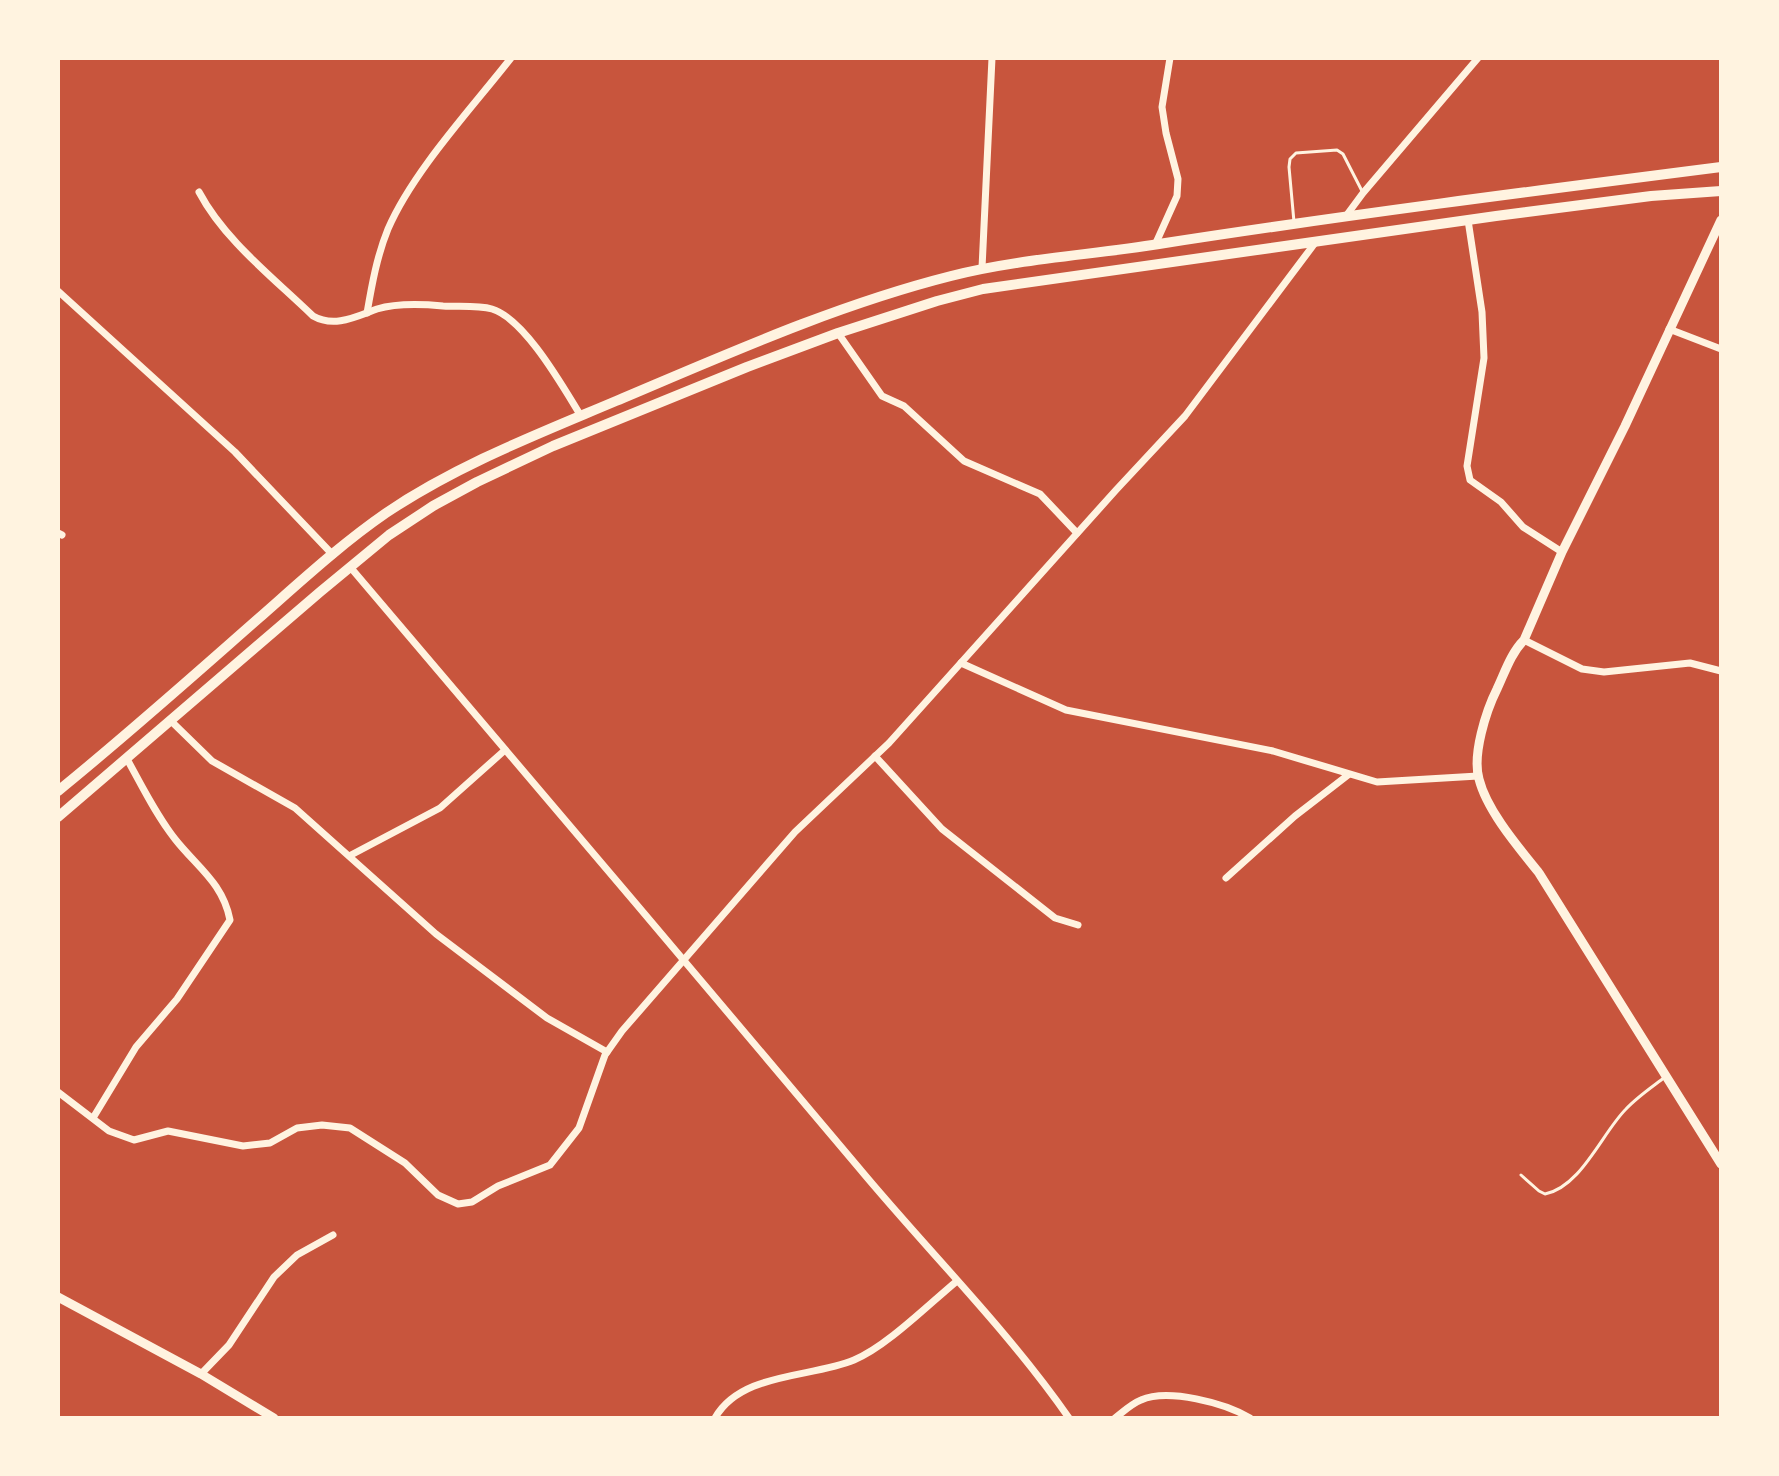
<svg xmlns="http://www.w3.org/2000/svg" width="1779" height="1476" viewBox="0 0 1779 1476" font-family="'IBM Plex Sans',sans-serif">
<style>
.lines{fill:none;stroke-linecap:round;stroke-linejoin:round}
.service{stroke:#fff3e0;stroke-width:3}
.minor{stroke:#fff3e0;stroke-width:7}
.tertiary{stroke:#fff3e0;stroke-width:9}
.secondary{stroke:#fff3e0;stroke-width:10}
</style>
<rect width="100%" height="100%" fill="#c8553d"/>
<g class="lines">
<!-- service -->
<g class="service">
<path d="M1294,222L1289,167L1290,159L1296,153L1337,150L1343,154L1363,193"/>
<path d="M1521,1175L1539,1191L1545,1194C1581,1187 1602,1133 1626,1109C1637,1097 1652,1087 1665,1077"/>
</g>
<!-- minor -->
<g class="minor">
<path d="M199,192C225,241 274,278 313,316C334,328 355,317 377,309C397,303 422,304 443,306C458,307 478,305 492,309C525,319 563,387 581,416"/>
<path d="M1346,216L1363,193L1478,58"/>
<path d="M1468,220L1482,312L1484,358L1467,466L1470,480L1501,502L1523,527L1562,552"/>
<path d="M1155,245L1177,196L1178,179L1166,133L1162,107L1170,58"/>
<path d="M982,268L992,58"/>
<path d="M58,291L235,452L333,555"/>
<path d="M367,313C372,284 377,256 388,229C413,171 472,108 511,58"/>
<path d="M1669,329L1721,349"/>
<path d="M838,333L882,396L904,406L964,461L1040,494L1077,533"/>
<path d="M58,533L62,535"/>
<path d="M351,568C520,768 691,967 859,1168C928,1251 1007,1329 1069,1418"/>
<path d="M1524,640L1582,669L1604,672L1690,663L1721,671"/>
<path d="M961,663L1066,710L1273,751L1377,782L1478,776"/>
<path d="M171,721L212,761L295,808L436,934L547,1018L607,1052"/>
<path d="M875,756L942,829L1055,918L1078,925"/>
<path d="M351,855L440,808L505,750"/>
<path d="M1226,878L1295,816L1348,775"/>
<path d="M58,1092L109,1131L134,1140L168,1131L243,1146L270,1143L297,1128L322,1125L350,1128L405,1163L438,1195L458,1204L472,1202L498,1186L550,1165L579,1128L605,1055L622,1031L795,832L889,743L1116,490L1185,416L1315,243"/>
<path d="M93,1118L136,1047L177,999L230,920C223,883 197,867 175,839C156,815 142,786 127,759"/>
<path d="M201,1374L229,1345L274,1277L297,1255L333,1235"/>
<path d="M715,1418C741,1372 811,1378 854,1360C886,1347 929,1304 957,1281"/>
<path d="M1115,1418C1123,1412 1131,1404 1141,1400C1168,1388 1225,1403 1250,1418"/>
</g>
<!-- tertiary -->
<g class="tertiary">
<path d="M1721,220L1625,426L1562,552L1524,640C1511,653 1505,672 1497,689C1486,711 1472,755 1479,779C1487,811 1519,848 1539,873L1721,1164"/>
<path d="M58,1297L201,1374L274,1418"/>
</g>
<!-- secondary -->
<g class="secondary">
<path d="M58,791C127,735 193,676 259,618C300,582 341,544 386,513C457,465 538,434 616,401C725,355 836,305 951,276C1018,259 1090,255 1159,244C1346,215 1533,191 1721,167"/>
<path d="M58,817L320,592L389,535L433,506L477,482L553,446L747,367L838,333L937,301L983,289L1496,216L1651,196L1721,191"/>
</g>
</g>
<!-- border -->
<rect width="1779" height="1476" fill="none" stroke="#fff3e0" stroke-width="120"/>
</svg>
